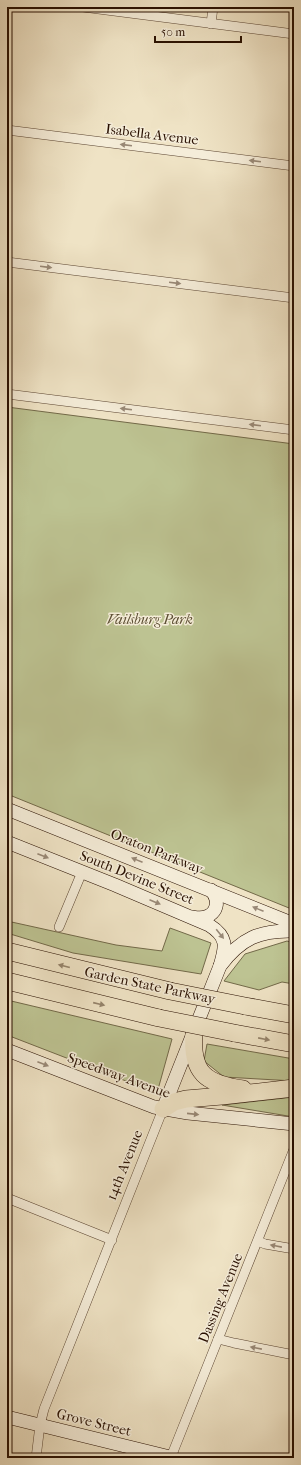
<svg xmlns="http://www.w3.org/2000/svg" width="301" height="1465" viewBox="0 0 301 1465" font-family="'IM FELL French Canon',serif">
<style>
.green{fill:#bdc392;stroke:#726949}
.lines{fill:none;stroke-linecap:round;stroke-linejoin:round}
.street-casing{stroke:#5a4431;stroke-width:10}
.secondary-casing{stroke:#280f00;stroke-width:14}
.highway-casing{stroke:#280f00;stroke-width:18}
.street{stroke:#f5edd9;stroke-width:9}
.secondary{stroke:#f5edd9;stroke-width:13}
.highway{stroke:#efe3c5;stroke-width:17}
.highway-bridge-casing{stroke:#280f00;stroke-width:18;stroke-linecap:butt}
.highway-bridge{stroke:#efe3c5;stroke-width:17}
.oneway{fill:#998977}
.oneway2{fill:#95846c}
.labels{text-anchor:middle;stroke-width:3;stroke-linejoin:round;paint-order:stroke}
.street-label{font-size:14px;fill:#280f00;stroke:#f5edd9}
.park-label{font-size:14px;font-style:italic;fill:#5c4e33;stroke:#f5edd9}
</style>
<rect width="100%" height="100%" fill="#efe3c5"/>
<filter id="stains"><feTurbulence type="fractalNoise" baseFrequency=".005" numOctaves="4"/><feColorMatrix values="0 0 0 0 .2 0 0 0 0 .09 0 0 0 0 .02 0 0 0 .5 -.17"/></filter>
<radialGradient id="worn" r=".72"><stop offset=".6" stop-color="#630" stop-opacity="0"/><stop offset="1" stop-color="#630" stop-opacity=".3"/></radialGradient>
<!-- green -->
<g class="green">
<path d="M7,407L294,444V910L7,794Z"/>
<path d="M7,921L116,945L162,951L170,928L211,943L201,974L73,953L7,933Z"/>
<path d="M287,941L294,943V984L282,982L259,990L224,981L245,954Z"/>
<path d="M7,1000L172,1039L157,1093L7,1035Z"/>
<path d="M207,1044L294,1059V1081L224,1077L204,1061Z"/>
<path d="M294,1097V1117L222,1105Z"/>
</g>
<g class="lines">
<defs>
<g id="street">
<path d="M83,7L294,34"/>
<path d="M211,24L213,7"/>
<path d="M7,130L294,166"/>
<path d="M7,262L294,298"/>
<path d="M7,394L294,430"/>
<path d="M59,927L82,872"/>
<path d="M7,1198L112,1240"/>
<path d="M258,1241L265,1244L294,1249"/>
<path d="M218,1339L234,1343L294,1355"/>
<path d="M171,1457L294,1149"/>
<path d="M36,1458L40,1425L44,1409L163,1109"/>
</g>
<g id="secondary">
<path d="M7,809L294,924"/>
<path d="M7,842L115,885L209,925C228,937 226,946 220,966"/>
<path d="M193,917C212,921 224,906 211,890"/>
<path d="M7,1050L154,1107L188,1113L294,1124"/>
<path d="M163,1109L220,966C241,938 260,930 294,931"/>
<path d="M7,1417L174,1458"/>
</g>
<g id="highway">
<path d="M7,951L170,991"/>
<path d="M7,981L159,1018"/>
<path d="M245,1006L294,1015"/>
<path d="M234,1033L294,1044"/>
<path d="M194,1034C191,1073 206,1084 243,1089"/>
<path d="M163,1109L174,1102L186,1099L222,1096L294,1088"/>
</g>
</defs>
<!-- street casing -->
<use href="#street" class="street-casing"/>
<!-- secondary casing -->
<use href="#secondary" class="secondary-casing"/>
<!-- highway casing -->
<use href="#highway" class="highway-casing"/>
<!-- street -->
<use href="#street" class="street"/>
<!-- secondary -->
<use href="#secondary" class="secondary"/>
<!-- highway -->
<use href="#highway" class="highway"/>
<defs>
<g id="highway-bridge">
<path d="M170,991L245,1006"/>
<path d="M159,1018L234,1033"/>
</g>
</defs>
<!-- highway-bridge casing -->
<use href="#highway-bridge" class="highway-bridge-casing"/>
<!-- highway-bridge -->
<use href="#highway-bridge" class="highway-bridge"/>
</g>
<!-- one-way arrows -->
<defs><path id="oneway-solid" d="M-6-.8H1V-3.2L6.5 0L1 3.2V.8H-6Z"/></defs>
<g class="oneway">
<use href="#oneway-solid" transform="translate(126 145) rotate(-173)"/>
<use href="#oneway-solid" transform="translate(255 161) rotate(-173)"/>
<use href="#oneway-solid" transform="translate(46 267) rotate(7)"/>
<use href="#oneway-solid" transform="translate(175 283) rotate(7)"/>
<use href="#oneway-solid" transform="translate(126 409) rotate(-173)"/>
<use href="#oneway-solid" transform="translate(255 425) rotate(-173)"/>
<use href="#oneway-solid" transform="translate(43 856) rotate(21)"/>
<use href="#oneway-solid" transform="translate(137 860) rotate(-158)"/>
<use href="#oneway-solid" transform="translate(155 902) rotate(23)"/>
<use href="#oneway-solid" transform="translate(258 909) rotate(-158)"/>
<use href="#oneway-solid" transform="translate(220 934) rotate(51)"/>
<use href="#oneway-solid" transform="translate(43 1064) rotate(21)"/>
<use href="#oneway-solid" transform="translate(193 1114) rotate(6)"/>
<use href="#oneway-solid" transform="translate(276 1246) rotate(-169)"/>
<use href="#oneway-solid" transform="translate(256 1348) rotate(-169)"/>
</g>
<g class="oneway2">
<use href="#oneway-solid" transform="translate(64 966) rotate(-166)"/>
<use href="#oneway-solid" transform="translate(99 1004) rotate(13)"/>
<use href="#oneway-solid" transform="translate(264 1039) rotate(11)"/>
</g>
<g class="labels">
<!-- street labels -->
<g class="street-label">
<text transform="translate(152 134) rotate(7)" y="5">Isabella Avenue</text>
<text transform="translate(157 851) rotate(22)" y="5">Oraton Parkway</text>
<text transform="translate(137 877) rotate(22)" y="5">South Devine Street</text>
<text transform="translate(150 985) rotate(12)" y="5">Garden State Parkway</text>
<text transform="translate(119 1075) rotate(20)" y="5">Speedway Avenue</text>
<text transform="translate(124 1165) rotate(-68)" y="5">14th Avenue</text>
<text transform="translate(220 1298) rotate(-68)" y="5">Dassing Avenue</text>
<text transform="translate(94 1422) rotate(14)" y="5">Grove Street</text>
</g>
<!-- park labels -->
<g class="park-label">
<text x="150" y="624">Vailsburg Park</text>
</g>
</g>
<!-- margin -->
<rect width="301" height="1465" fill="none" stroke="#efe3c5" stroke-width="24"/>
<rect x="8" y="8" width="285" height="1449" fill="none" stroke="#280f00" stroke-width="2"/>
<rect x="12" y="12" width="277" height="1441" fill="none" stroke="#280f00"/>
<!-- scale -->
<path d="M155 36v6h86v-6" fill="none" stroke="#280f00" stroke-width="2"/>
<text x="161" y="36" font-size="12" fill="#280f00" stroke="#f5edd9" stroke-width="3" paint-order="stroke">50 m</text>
<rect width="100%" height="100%" filter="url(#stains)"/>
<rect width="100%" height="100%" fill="url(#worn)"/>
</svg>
